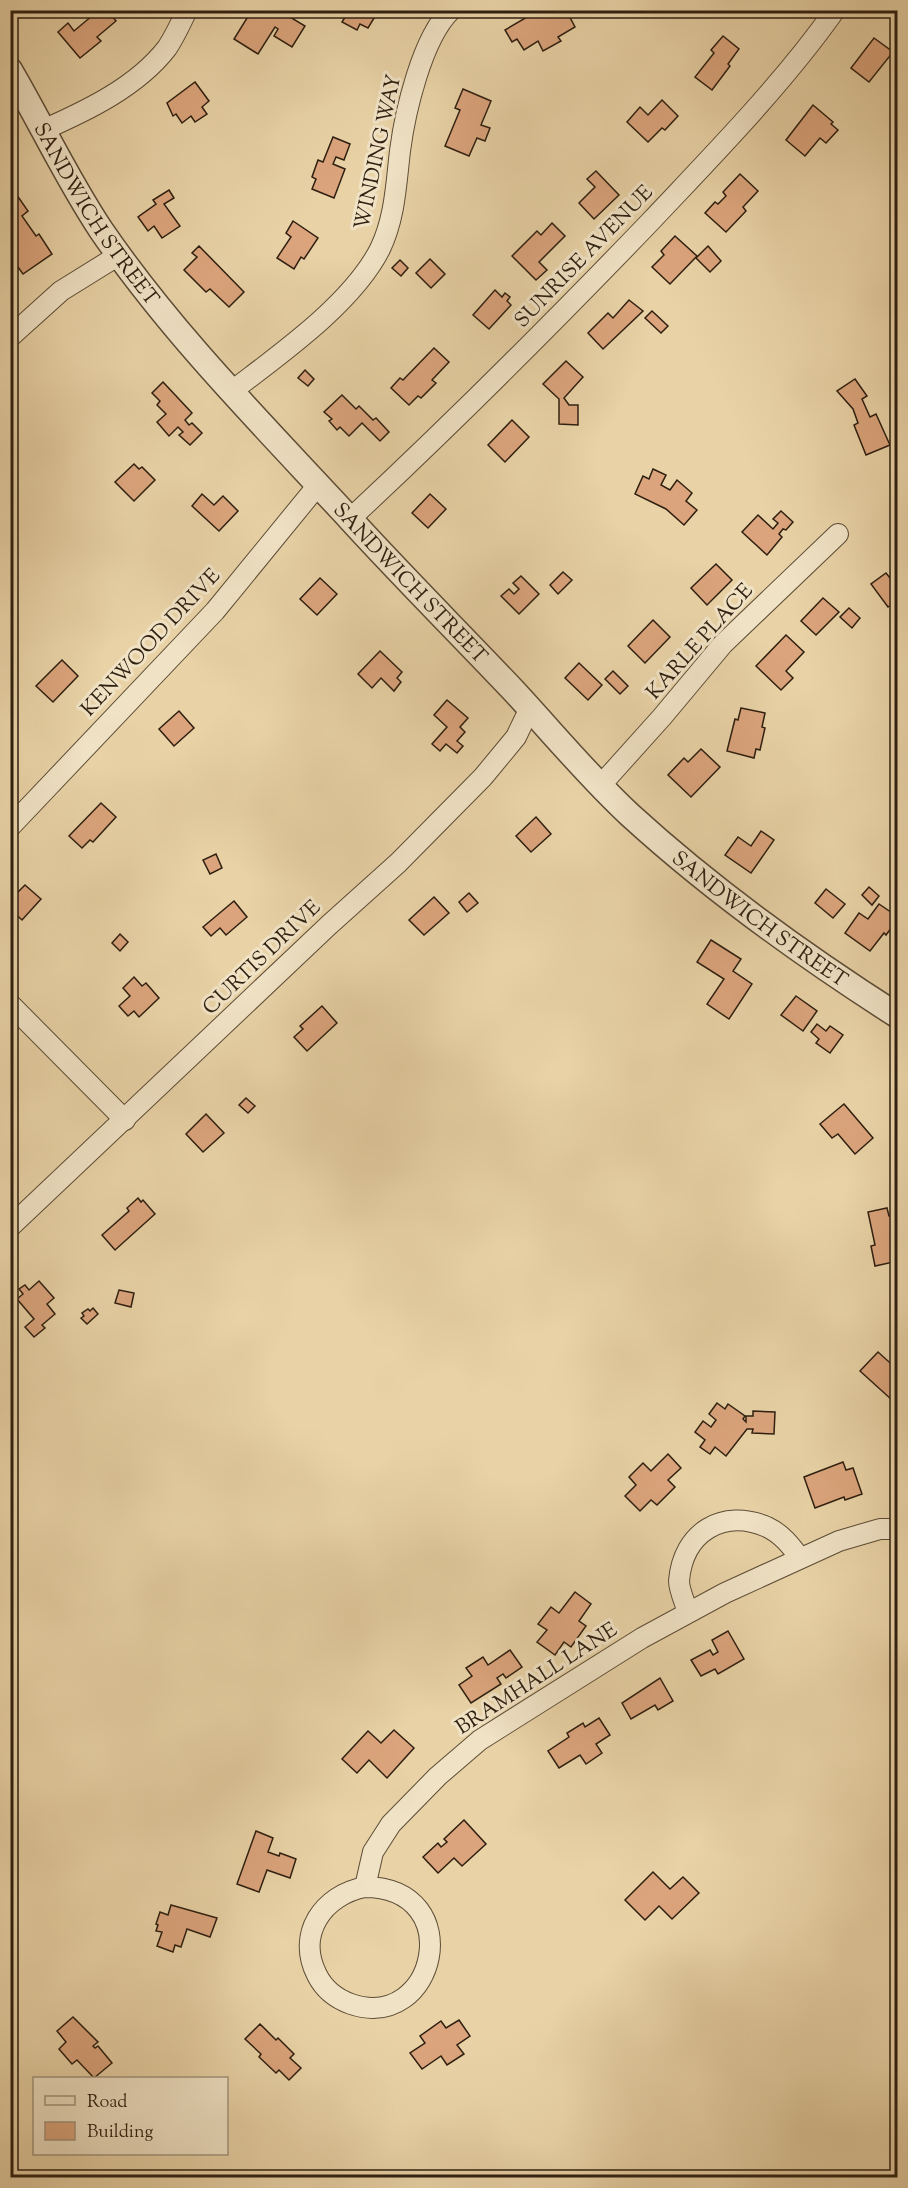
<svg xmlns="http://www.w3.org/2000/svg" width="908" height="2188" viewBox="0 0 908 2188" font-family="'Sorts Mill Goudy',serif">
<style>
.building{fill:#dba47c;stroke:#2e1f10;stroke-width:1.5}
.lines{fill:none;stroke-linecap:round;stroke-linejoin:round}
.minor-casing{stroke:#5c4c36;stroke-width:22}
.tertiary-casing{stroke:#5c4c36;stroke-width:27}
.minor{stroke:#f0e2c5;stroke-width:20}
.tertiary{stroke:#f0e2c5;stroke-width:24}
.labels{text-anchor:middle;stroke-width:6;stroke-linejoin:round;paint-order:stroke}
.street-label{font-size:21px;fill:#2e1f10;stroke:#f0e2c5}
</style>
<rect width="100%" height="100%" fill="#e8d2a6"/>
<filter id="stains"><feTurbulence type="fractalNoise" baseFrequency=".00333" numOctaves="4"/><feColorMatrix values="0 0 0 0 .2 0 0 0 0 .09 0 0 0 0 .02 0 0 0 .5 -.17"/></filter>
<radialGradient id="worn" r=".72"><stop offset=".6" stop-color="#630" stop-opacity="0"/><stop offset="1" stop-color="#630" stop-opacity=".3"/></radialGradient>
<!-- building -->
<g class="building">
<path d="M99,10H107L116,21L97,37L101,41L80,58L58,32L68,23L74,31Z"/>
<path d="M252,10H273L283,17L285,14L305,26L292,47L274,36L278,29L275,27L258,54L234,39Z"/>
<path d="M345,10H379L368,28L360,24L357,30L342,22L347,14L343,13Z"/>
<path d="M539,10H566L575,27L558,37L561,41L543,51L538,41L524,50L517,39L512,42L505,30Z"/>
<path d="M723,36L739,49L728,64L730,66L712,90L695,77L714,53L711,50Z"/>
<path d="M874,38L893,52L869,82L851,68Z"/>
<path d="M195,82L209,101L202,107L207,114L195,122L191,116L182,123L176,114L173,116L167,103Z"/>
<path d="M463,89L491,101L481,125L490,128L485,141L477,138L469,156L445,146L460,110L455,108Z"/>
<path d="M662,100L678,116L665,130L662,128L648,142L627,122L640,107L648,115Z"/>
<path d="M813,105L833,122L831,124L838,130L826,143L820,138L805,156L786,140Z"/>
<path d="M333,137L350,144L344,160L336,157L333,164L345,169L334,198L312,189L316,179L312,177L318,160L323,162Z"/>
<path d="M596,171L619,195L594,219L579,203L595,187L587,179Z"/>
<path d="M740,174L758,191L743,207L746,211L726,232L705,213L715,202L718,204L726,196L723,192Z"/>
<path d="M169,190L174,198L164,204L180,226L162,238L154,226L148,231L138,217L156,204L153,200Z"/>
<path d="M14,191L28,211L22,216L36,236L39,234L52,254L23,274L10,256L13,250L10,247V193Z"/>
<path d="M293,221L318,238L304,259L301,257L294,269L277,258L291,237L286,233Z"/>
<path d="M552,223L565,236L539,262L547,270L536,280L512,256L537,231L541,235Z"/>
<path d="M675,236L697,256L670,284L652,267L664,255L661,251Z"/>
<path d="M199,246L244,292L229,307L210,289L206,292L184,270L197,257L192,253Z"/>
<path d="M708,246L721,261L710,272L696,258Z"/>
<path d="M430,259L445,274L431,288L416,273Z"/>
<path d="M400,260L408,268L401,276L392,268Z"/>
<path d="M495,290L502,297L505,293L510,297L507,301L511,305L489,329L473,315Z"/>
<path d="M629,300L643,311L603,349L588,333L608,313L613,318Z"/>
<path d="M652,311L668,326L661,333L645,318Z"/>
<path d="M434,348L449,362L432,380L436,383L421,398L418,396L409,405L391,388L400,378L403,380Z"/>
<path d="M566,361L583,377L564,398L569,405H578V425L559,424V399L543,384Z"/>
<path d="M305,370L314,379L308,386L298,378Z"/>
<path d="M855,379L867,396L862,399L870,417L876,414L890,445L866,455L854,425L858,423L853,409L837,391Z"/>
<path d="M163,382L192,413L185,420L189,425L192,423L202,433L190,445L179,435L183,432L178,427L169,436L157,422L166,414L157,405L160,401L152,393Z"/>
<path d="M342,395L356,409L359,406L373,420L376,418L389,432L380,441L362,423L349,436L340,427L337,430L329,421L332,419L324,412Z"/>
<path d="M512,420L529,437L505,462L488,445Z"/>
<path d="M134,464L139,469L142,467L155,480L134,501L115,482Z"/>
<path d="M653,469L666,475L661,485L670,490L677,480L692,493L686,501L697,510L684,525L666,509L635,494L643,476L649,479Z"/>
<path d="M202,494L214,505L223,496L238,511L219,531L192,506Z"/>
<path d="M430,494L446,509L428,528L412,513Z"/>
<path d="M781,511L793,522L786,530L783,529L779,534L782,537L767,555L742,532L758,515L773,529L778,523L773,519Z"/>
<path d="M716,564L732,580L707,605L691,588Z"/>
<path d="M563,572L572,580L558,594L550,585Z"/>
<path d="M886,573L894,583L898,581V613L891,605L888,607L871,584Z"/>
<path d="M521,576L539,594L519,614L501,596L509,589L514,594L519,589L513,583Z"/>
<path d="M320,578L337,594L317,615L300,599Z"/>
<path d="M823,598L839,612L816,635L801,621Z"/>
<path d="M849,608L860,618L852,628L840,617Z"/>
<path d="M653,620L670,637L645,663L628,646Z"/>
<path d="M786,635L804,652L786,671L793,678L781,690L756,666Z"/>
<path d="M380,651L402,672L397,678L401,682L394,691L381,678L372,688L358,674Z"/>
<path d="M62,660L78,676L53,702L36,686Z"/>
<path d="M579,663L602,685L588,700L565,678Z"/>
<path d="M613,671L628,686L620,694L605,679Z"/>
<path d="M447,700L468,718L460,727L465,732L457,741L463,746L457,753L446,744L440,751L432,744L447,727L434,715Z"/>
<path d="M741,708L765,713L762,727L765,728L760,750L756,749L754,758L727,751L735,719L738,720Z"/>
<path d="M179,711L194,728L174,746L159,729Z"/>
<path d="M701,749L720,767L691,797L668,775L684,758L688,762Z"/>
<path d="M101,803L116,817L93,842L90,840L82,848L69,836Z"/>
<path d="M536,817L551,834L531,852L516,836Z"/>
<path d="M761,831L774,840L751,873L725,855L738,837L751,846Z"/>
<path d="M216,854L222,868L210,874L203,860Z"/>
<path d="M25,885L41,899L22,920L10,909V900Z"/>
<path d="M869,887L879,896L872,905L862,895Z"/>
<path d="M826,889L845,904L833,918L815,903Z"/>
<path d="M469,893L478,903L467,912L459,902Z"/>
<path d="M434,897L449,913L424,935L409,920Z"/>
<path d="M234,901L247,917L226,935L220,928L211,936L203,927Z"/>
<path d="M879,904L898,917V919L886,935L884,933L870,951L845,933L859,913L868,919Z"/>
<path d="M120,934L128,942L120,951L112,943Z"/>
<path d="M711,940L741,959L733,971L752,984L729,1019L707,1004L724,979L697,962Z"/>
<path d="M134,977L142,986L146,983L159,998L139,1017L134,1011L128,1016L119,1006L130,996L123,988Z"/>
<path d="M796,996L817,1011L803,1031L781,1015Z"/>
<path d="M322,1006L337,1023L307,1051L294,1037L303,1029L300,1026Z"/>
<path d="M817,1024L826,1031L830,1026L843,1035L830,1053L816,1043L819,1039L811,1032Z"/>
<path d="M246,1098L255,1106L248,1113L239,1105Z"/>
<path d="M844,1104L873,1138L855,1154L838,1134L832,1138L820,1124Z"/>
<path d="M206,1114L224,1133L203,1152L186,1134Z"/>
<path d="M138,1198L141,1202L143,1200L155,1214L115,1250L102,1235L129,1211L127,1208Z"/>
<path d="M887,1208L889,1216L898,1215V1261L875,1266L871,1246L875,1245L868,1212Z"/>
<path d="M39,1281L54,1298L47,1304L55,1314L42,1325L45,1328L34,1337L25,1327L34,1319L17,1299L23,1294L19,1289L25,1285L29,1290Z"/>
<path d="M119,1290L134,1293L131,1307L115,1303Z"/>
<path d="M93,1308L98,1314L87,1324L81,1318L84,1316L82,1313L88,1309L90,1311Z"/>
<path d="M878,1352L898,1370V1394L892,1400L860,1371Z"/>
<path d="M717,1403L725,1409L728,1404L745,1416L743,1419L746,1422V1416H753V1411L775,1412L774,1434L752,1433L753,1429H747L726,1456L715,1447L710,1454L700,1447L705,1440L695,1432L703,1421L711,1427L716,1420L709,1414Z"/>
<path d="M668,1454L681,1468L668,1480L675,1487L657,1505L651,1500L640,1511L625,1496L636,1485L629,1477L643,1463L651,1471Z"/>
<path d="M843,1462L846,1470L853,1468L862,1494L845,1500L844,1497L815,1508L804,1477Z"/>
<path d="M575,1592L591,1604L579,1621L586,1626L571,1647L564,1642L555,1655L537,1642L547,1630L538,1624L551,1607L559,1613Z"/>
<path d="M728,1631L744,1659L718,1674L715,1669L701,1676L691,1660L710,1650L713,1655L718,1652L712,1640Z"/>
<path d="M510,1650L522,1667L506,1678L503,1674L497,1678L501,1684L471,1703L459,1685L472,1676L466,1668L483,1657L488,1665Z"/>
<path d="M660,1678L673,1701L658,1710L655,1705L631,1719L622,1703Z"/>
<path d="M599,1718L610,1735L596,1744L602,1753L586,1764L580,1755L559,1768L548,1751L569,1737L567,1733L583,1723L585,1727Z"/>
<path d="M394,1730L414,1748L387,1778L369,1760L357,1773L342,1759L368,1731L381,1743Z"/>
<path d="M464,1820L486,1844L462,1866L454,1858L438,1873L423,1857L438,1843L441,1847L447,1842L444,1839Z"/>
<path d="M256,1831L273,1838L268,1852L279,1856L280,1853L296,1859L290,1878L267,1870L259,1892L237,1884Z"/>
<path d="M653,1872L670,1889L683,1877L699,1893L672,1919L659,1906L645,1920L625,1900Z"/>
<path d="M171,1905L217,1918L210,1937L187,1929L181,1947L175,1945L173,1952L157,1946L162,1932L156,1931L158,1925L156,1924L160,1912L168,1915Z"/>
<path d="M73,2017L98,2042L93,2046L95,2048L98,2046L112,2063L94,2078L77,2060L72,2064L59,2049L66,2042L57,2031Z"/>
<path d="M459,2020L470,2036L457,2045L464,2054L447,2065L441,2056L422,2069L410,2053L425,2043L420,2036L441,2021L446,2028Z"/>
<path d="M260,2024L276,2040L278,2038L294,2054L290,2058L301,2068L289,2080L279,2070L276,2073L259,2057L261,2054L245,2039Z"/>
</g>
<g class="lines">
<defs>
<g id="minor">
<path d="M43,130C86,111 137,87 167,48C175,36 181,23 187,10"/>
<path d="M10,337L61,291L119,255"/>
<path d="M232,391C280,354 352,304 380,249C395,218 396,185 400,151C405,112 422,38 451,10"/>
<path d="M350,519C453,423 552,324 650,222C713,155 782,85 835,10"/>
<path d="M600,786L662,717L723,644L838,534"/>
<path d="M10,827L215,611L318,485"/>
<path d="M10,1004L125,1120"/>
<path d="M10,1227L329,925L398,863L483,777L516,737L529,710"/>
<path d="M688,1612C685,1603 679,1590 679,1581C683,1532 723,1508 767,1527C782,1534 791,1546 800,1558"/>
<path d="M365,1887C323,1895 296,1934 317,1975C324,1989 337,1999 351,2004C436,2033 469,1888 365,1887L373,1852L391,1824L438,1776L480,1740L642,1638L725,1593L839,1541L880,1529H898"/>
</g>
<g id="tertiary">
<path id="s1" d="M10,70C41,123 67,179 101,230C173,335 264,426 350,519C403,577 459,633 513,690C552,732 588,776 630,815C712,890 804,956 898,1016"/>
</g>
</defs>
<!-- minor casing -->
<use href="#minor" class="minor-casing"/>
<!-- tertiary casing -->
<use href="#tertiary" class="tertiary-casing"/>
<!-- minor -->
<use href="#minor" class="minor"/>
<!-- tertiary -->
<use href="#tertiary" class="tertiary"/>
</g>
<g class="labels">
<!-- street labels -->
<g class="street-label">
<text transform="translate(377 152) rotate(-78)" y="7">WINDING WAY</text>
<text dy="7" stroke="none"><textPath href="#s1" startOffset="168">SANDWICH STREET</textPath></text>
<text transform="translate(583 256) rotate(-46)" y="7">SUNRISE AVENUE</text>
<text dy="7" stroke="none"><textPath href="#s1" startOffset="654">SANDWICH STREET</textPath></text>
<text transform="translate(699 641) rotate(-48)" y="7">KARLE PLACE</text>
<text transform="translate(150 642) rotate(-47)" y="7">KENWOOD DRIVE</text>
<text dy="7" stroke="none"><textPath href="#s1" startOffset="1140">SANDWICH STREET</textPath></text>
<text transform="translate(261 957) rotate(-44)" y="7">CURTIS DRIVE</text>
<text transform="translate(536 1678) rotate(-33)" y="7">BRAMHALL LANE</text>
</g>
</g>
<!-- margin -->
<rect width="908" height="2188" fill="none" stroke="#e8d2a6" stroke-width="36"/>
<rect x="12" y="12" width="884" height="2164" fill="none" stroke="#2e1f10" stroke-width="3"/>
<rect x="18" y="18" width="872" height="2152" fill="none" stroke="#2e1f10" stroke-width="1.5"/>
<!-- legend -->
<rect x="33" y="2077" width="195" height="78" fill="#f0e2c5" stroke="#a2947d" stroke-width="1.5"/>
<rect x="45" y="2096" width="30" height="9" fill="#f0e2c5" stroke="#a2947d" stroke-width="1.5"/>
<text x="87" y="2107" font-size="18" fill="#2e1f10">Road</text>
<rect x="45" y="2122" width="30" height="18" fill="#dba47c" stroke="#a2947d" stroke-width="1.5"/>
<text x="87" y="2137" font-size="18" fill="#2e1f10">Building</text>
<rect width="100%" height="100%" filter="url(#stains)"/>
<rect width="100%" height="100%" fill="url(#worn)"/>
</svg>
